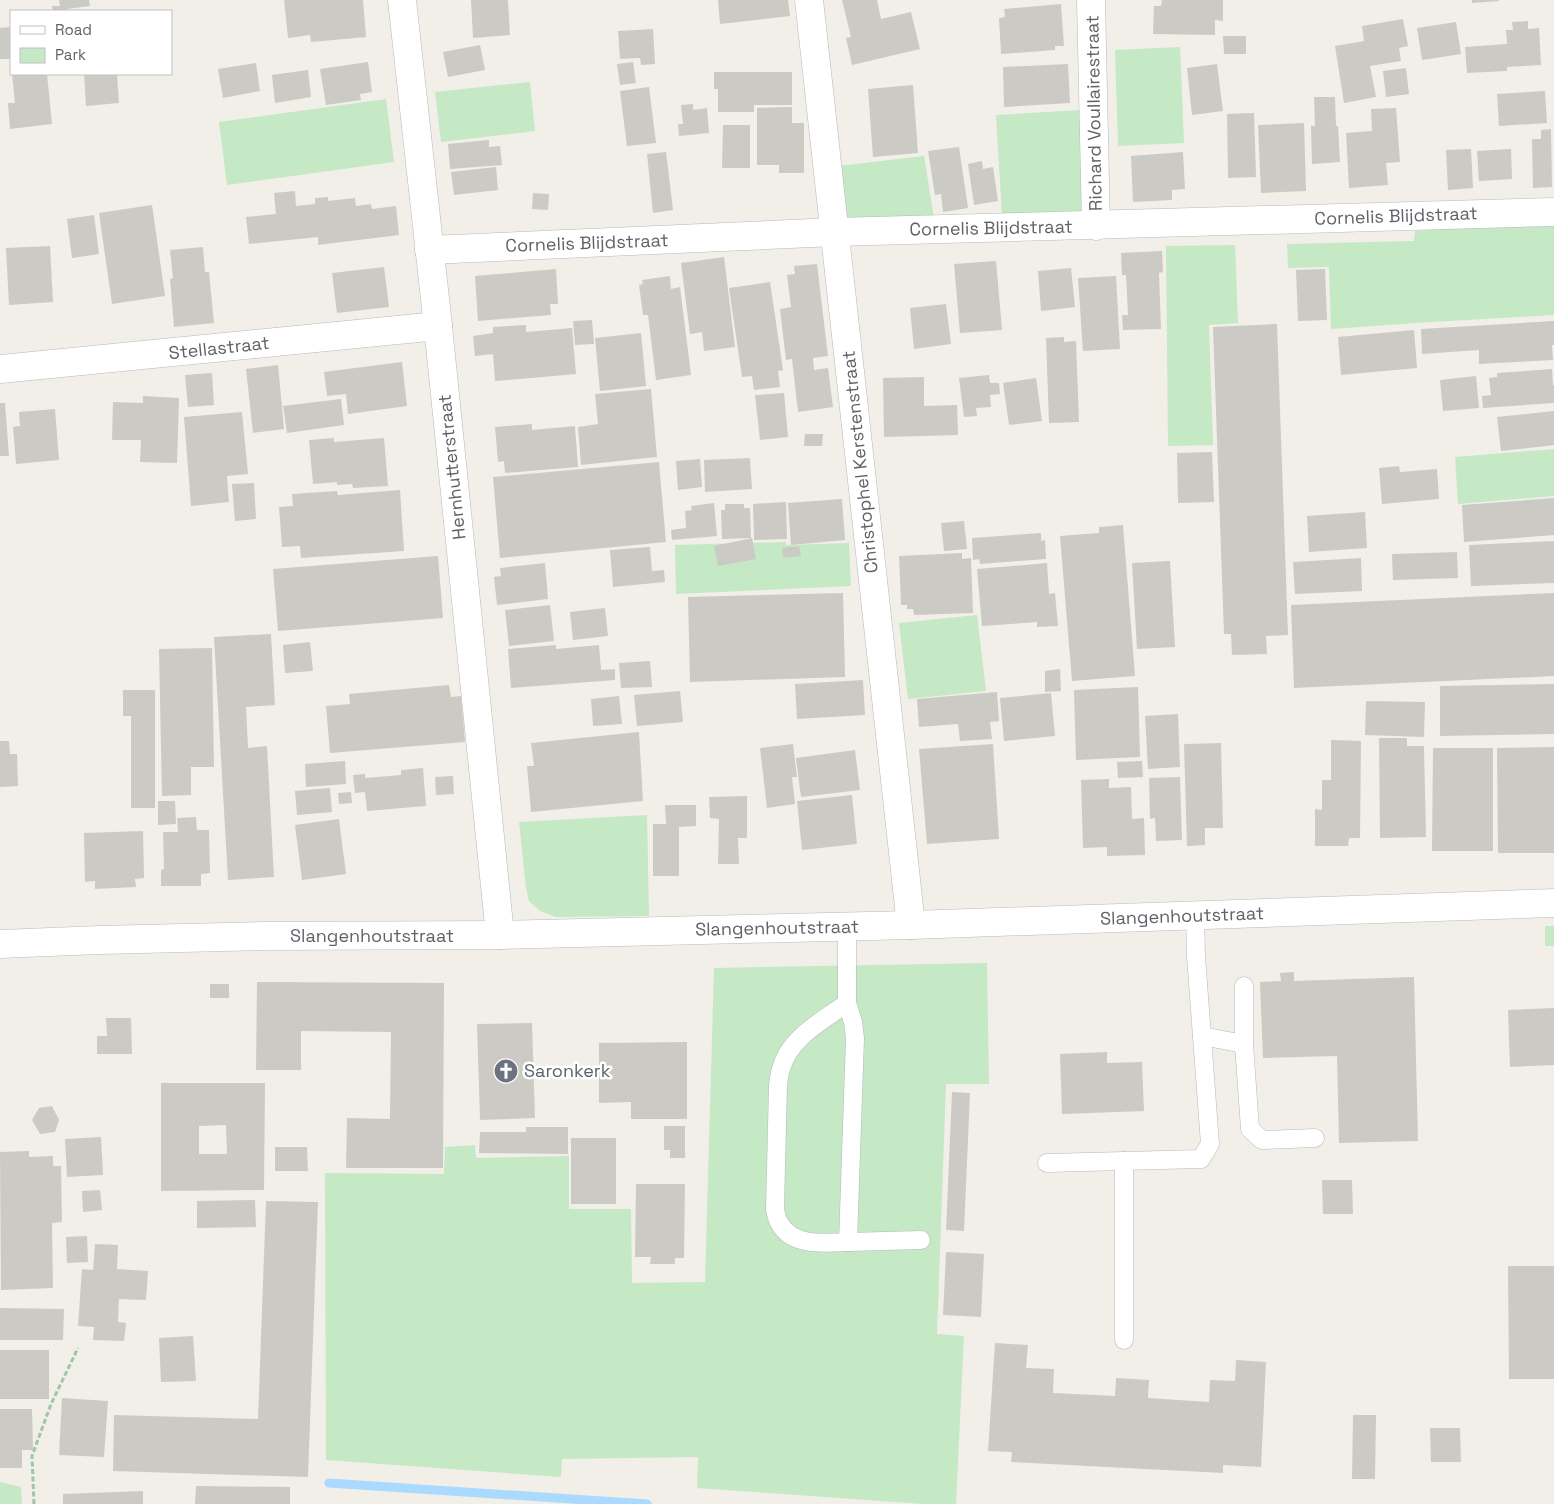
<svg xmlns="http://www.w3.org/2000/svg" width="1554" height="1504" viewBox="0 0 1554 1504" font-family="'Space Grotesk',sans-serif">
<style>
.green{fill:#c5e8c5}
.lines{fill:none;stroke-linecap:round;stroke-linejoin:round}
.stream{stroke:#aadaff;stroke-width:9}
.building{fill:#cccac5;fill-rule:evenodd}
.service-casing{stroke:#b5b8bc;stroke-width:19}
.minor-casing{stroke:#b5b8bc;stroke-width:29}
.tertiary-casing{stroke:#b5b8bc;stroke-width:29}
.secondary-casing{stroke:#b6babf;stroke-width:29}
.path{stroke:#9cc7a9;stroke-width:3;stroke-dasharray:5 2.5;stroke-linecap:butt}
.service{stroke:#fff;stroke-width:18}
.minor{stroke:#fff;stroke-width:28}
.tertiary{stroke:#fff;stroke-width:28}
.secondary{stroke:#fff;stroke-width:28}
.labels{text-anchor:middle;stroke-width:5;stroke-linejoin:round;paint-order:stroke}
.street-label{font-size:18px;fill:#5f6368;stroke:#fff}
.worship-label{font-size:18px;fill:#5b616d;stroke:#fff;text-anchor:start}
</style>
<rect width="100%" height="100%" fill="#f1efe8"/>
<!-- green -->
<g class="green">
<path d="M1180,47L1184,143L1118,146L1115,50Z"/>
<path d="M530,82L535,131L441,142L435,92Z"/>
<path d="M386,99L394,162L227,185L219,122Z"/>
<path d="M1082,110L1085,206L1081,211L1073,214L1002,216L996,115Z"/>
<path d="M924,156L934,218H848L845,210L838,166Z"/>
<path d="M1554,222V315L1416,323L1331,329L1329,267L1288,268L1287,244L1414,241L1415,231Z"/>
<path d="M1235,245L1238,323L1209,325L1213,445L1168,446L1166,246Z"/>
<path d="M1554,449V496L1458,504L1455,457Z"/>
<path d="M786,542V545L849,543L851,586L676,594L675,545Z"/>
<path d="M977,615L986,691L908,699L899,623Z"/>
<path d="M647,815L649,916L556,917L540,911L529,901L526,888L519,822Z"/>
<rect x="1545" y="926" width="9" height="20"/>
<path d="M987,963L989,1084H946L937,1334L964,1336L956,1504H924L697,1488L698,1457L562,1459L561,1477L326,1460L325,1173L444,1174L445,1147L475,1145L476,1158L569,1156V1209H631L632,1283L705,1282L714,968Z"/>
<path d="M0,1482L21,1487L22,1504H0Z"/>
</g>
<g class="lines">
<!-- stream -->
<path class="stream" d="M329,1483L647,1504"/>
</g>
<!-- building -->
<g class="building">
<path d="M59,0H89L90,6L67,9V11H53L52,6H60Z"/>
<path d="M284,0H363L366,37L311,42L310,35L288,38Z"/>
<path d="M471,0H508L510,35L473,38Z"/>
<path d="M718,0H788L790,16L720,24Z"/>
<path d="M842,0H877L881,19L911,12L920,49L852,65L846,38L851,37Z"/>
<path d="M1162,0H1223V21L1215,20V35L1153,34L1154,6H1161Z"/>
<path d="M1472,0H1499V1L1472,3Z"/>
<path d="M1061,4L1064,46H1055V50L1001,54L999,18L1005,17L1004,9Z"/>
<path d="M1403,19L1408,46L1399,48L1401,61L1370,66L1376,97L1344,103L1335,46L1364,41L1362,26Z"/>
<path d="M1528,21V29L1539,28L1541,65L1507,67V71L1467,73L1465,47L1507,44L1506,30H1513L1512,22Z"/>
<path d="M1456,22L1461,54L1422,60L1417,28Z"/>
<path d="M11,27V59H0V28Z"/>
<path d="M653,29L655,64L641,65L640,58L620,59L618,31Z"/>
<path d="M1223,36H1246V54H1224Z"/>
<path d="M480,45L485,70L448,77L443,52Z"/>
<path d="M368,62L372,92L360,94L361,100L326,105L320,69Z"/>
<path d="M633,62L636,83L620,85L617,64Z"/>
<path d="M256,63L260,91L223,98L218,69Z"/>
<path d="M1068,64L1070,103L1004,107L1003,67Z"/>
<path d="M1217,64L1223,111L1192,115L1187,68Z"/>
<path d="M1406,68L1409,94L1386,97L1383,71Z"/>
<path d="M308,70L311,97L275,103L272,75Z"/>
<path d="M714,72H792V105H754V112H718V89H714Z"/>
<path d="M12,74H47L52,124L10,129L8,103H15Z"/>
<path d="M84,74H117L119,103L86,106Z"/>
<path d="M913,85L918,153L873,157L868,89Z"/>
<path d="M649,87L656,143L627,146L620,91Z"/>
<path d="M1545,91L1547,123L1499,126L1497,94Z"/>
<path d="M1314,97H1335L1336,126H1338L1340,162L1312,164L1311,126H1315Z"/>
<path d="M693,104V110L707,108L709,133L679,136L678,124H683L681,105Z"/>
<path d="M792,107V123H804V173H779V165H757V108Z"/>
<path d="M1396,108L1400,162L1386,163L1388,185L1349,188L1346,133L1372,131L1371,109Z"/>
<path d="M1254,113L1256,177L1228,178L1227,114Z"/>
<path d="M1304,123L1306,191L1261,193L1258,125Z"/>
<path d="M723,125H750V168H722Z"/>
<path d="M1551,129L1552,187L1533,188L1532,139H1541V130Z"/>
<path d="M489,140V147L500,146L502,165L450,169L448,144Z"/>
<path d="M959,147L968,208L943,212L941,194L935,195L928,151Z"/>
<path d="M1471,149L1473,188L1448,190L1446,150Z"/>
<path d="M1511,149L1512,179L1479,181L1477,151Z"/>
<path d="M666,152L673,210L653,213L647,154Z"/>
<path d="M1183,152L1185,189L1172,190V200L1133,202L1131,156Z"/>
<path d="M982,161L983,169L993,167L998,201L974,205L968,164Z"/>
<path d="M496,167L498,190L454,195L451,172Z"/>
<path d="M295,191L296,206L315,204V198L328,197V201L355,198L356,206L371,204L372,209L396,206L399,235L318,245V237L249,244L246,217L276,214L274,193Z"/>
<path d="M533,193L549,194L548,210L532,209Z"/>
<path d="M152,205L165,296L112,304L99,213Z"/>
<path d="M94,215L99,254L72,258L67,219Z"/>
<path d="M50,246L53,302L9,305L6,248Z"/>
<path d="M203,247L205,272H209L214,323L174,327L170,279L173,278L170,250Z"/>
<path d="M1162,251L1163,272L1159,273L1161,329L1123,330L1122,315H1128L1126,275H1122L1121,253Z"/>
<path d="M724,257L735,347L704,351L702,332L690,334L681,263Z"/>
<path d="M996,261L1002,330L960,333L954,264Z"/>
<path d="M817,264L828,356L813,358L814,370L828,368L833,407L798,412L792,359L786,360L780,309L791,307L787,275L795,274L794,266Z"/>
<path d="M384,267L389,307L337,313L332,273Z"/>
<path d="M1071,268L1075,307L1041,311L1038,271Z"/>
<path d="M556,269L558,304H550L551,315L478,321L475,276Z"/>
<path d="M1325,269L1327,320L1298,321L1296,270Z"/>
<path d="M670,276L671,289L680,287L691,375L656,380L648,315H643L639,285L643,284L642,280Z"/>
<path d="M1116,276L1120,349L1083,351L1078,278Z"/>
<path d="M770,282L783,370L778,371L780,387L754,390L752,376L742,377L729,288Z"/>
<path d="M946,304L951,344L914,349L910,308Z"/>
<path d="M592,320L594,344L575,345L573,321Z"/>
<path d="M1554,321V345H1552L1553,360L1479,364V350L1422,354L1421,329Z"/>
<path d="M1277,324L1288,635L1266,636L1267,654L1232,655L1231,634H1224L1213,327Z"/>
<path d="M526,325V332L572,328L576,374L495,381L493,354L475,356L473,336L493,333V327Z"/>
<path d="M1414,330L1417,368L1341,375L1338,337Z"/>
<path d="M641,333L646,386L600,391L595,338Z"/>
<path d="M1064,337V342L1076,341L1079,422L1049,423L1046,338Z"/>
<path d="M402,362L407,406L348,414L346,394L327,396L324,372Z"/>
<path d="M278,365L284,429L253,433L246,369Z"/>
<path d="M1552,369L1553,385H1554V403L1483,408L1482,396L1491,395L1489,378L1497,377V373Z"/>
<path d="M212,373L214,405L188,407L185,375Z"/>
<path d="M989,375L990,383H999L1000,394L990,395L991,407L976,408L977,416L964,417L959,378Z"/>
<path d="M1476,376L1479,408L1443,411L1440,380Z"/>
<path d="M924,377V406L957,405L958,435L884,437L883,378Z"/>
<path d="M1036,378L1042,421L1009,425L1003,383Z"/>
<path d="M651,389L657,457L581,465L578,427L598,424L595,394Z"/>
<path d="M784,393L788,437L760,440L755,395Z"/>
<path d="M143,396L179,398L177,463L140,462L141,440H112L113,402L143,403Z"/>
<path d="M341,399L344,425L287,433L283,406Z"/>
<path d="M0,403H5L9,456H0Z"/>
<path d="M55,409L59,460L16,464L13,427L20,426L19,412Z"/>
<path d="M1554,411V445L1501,451L1497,417Z"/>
<path d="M242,412L248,474L227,476L229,502L191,506L184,417Z"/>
<path d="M532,424V430L575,426L578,467L505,473L504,461L498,462L495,427Z"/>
<path d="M805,434H823L822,446H804Z"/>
<path d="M334,438V442L384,438L388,486L353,488L352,484L337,485V482L313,484L309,440Z"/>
<path d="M1212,452L1214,502L1178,503L1177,453Z"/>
<path d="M750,458L752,489L705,492L704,460Z"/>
<path d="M700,459L702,487L678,490L676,461Z"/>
<path d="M659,462L666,542L500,558L493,477Z"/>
<path d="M1399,466L1400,472L1437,469L1439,499L1382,504L1379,468Z"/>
<path d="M254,483L256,519L235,521L232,484Z"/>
<path d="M400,490L404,551L301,558L300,546L282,547L279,507L293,506L292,494L337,491L338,495Z"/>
<path d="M1554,498V535L1464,542L1462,505Z"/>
<path d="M842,499L845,540L791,545L788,503Z"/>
<path d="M786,502L787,539L754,540V538H757H754L753,504Z"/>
<path d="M714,503L717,536L672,540L671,530L686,528L685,511L692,510L691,506Z"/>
<path d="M725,504H744V508H750L751,538L722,539L721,510H725Z"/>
<path d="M1365,512L1367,548L1309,552L1307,516Z"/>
<path d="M964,521L967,549L944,551L941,523Z"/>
<path d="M1123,525L1135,676L1072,681L1060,536L1099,533V527Z"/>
<path d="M1041,533V541L1045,540L1046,559L980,564L979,559L973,560L972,538Z"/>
<path d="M752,538L756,559L718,566L714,546Z"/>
<path d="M1554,541V583L1471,586L1469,545Z"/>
<path d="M799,546L801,556L783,558L782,548Z"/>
<path d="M650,547L652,571L664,570L665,582L613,587L610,550Z"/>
<path d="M1457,552L1458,578L1393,580L1392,554Z"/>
<path d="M962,553V559L971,558L973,613L914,615L913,609H907V605H901L899,556Z"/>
<path d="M438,556L443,618L278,631L273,569Z"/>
<path d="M1361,558L1362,591L1295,594L1293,562Z"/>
<path d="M1170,561L1175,647L1137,649L1132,563Z"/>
<path d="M545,563L548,599L497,605L494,577L501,576L500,568Z"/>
<path d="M1047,563L1049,594L1055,593L1058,626L1037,627V622L982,626L977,569Z"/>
<path d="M843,593L845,677L690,682L688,597Z"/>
<path d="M1554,593V676L1294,688L1291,605Z"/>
<path d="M550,605L554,641L509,646L505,610Z"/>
<path d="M605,608L608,636L573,640L570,612Z"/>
<path d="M271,634L275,705L246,707L248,748L267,746L274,877L228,880L214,637Z"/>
<path d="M310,642L313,671L285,673L283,645Z"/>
<path d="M556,645V649L599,645L601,670L615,669V680L511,688L508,649Z"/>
<path d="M212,648L214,767H191V795L162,796L159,649Z"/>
<path d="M650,661L652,687L621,688L619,663Z"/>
<path d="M1060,669L1061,691L1045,692V671Z"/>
<path d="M863,680L865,715L797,719L795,684Z"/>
<path d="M1554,684V734L1440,736V686Z"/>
<path d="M449,685L451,697L461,696L465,742L330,753L326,706L350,704L349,694Z"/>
<path d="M1138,687L1140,757L1076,760L1074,690Z"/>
<path d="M123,690H155V808H131V716H123Z"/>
<path d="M680,691L683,722L637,726L634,695Z"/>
<path d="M997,692L999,721L990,722L992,739L960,741L958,724L919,727L917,699Z"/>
<path d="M1051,693L1055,736L1004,741L1000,698Z"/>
<path d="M619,696L622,724L593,726L591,699Z"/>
<path d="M1366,701L1425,702L1424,737L1365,735Z"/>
<path d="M1178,714L1180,767L1148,769L1145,716Z"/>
<path d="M639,732L643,801L531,812L527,766H534L531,743Z"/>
<path d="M1379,738H1407V746H1424L1426,837L1380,838Z"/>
<path d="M1331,740L1361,741L1360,838H1349L1348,846H1315V809L1322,810V780H1331Z"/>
<path d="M0,741H9L10,754H17L18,786L0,787Z"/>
<path d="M1221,743L1223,828H1205V845L1187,846L1184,744Z"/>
<path d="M793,744L797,777H792L795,804L767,808L760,748Z"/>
<path d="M993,744L999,839L927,844L919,749Z"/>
<path d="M1554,747V853H1498L1497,748Z"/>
<path d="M1433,748H1493V851H1432Z"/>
<path d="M855,750L860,790L801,797L796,758Z"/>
<path d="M345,761L346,784L306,787L305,764Z"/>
<path d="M1142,761L1143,777L1118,778L1117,762Z"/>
<path d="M423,768L426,806L367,811L365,792L355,793L353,775L365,774V778L401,775V770Z"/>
<path d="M453,776L454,794L436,795L435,777Z"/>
<path d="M1180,777L1182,840L1156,841L1155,818L1150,819L1149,778Z"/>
<path d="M1109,779V788L1131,787L1132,819L1144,818L1145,855L1107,856V847L1083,848L1081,780Z"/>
<path d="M330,788L332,812L297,815L295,791Z"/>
<path d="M351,792L352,803L339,804L338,793Z"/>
<path d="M852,795L857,844L802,850L797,801Z"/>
<path d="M747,796V838H738L739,864H718L719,819L710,818L709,797Z"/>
<path d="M158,801H175L176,824L158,825Z"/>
<path d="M665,805H696V826L679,827V876H653V824H666Z"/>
<path d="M196,817L197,830H209L210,873L201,874V886H161V870L164,869L163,832H178L177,818Z"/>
<path d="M339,819L346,874L302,880L295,825Z"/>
<path d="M143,831L144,878L135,879L136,887L95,889V881L85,882L84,833Z"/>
<path d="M1294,972V981L1414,977L1418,1141L1339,1143L1337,1056L1263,1058L1260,982L1281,981L1280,973Z"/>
<path d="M257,982L444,983L443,1168H346L347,1118L390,1119L391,1032L301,1031V1070H256Z"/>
<rect x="210" y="984" width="19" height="14"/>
<path d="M1554,1008V1065L1510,1067L1508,1010Z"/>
<path d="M106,1018H131L132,1054H97V1036H107Z"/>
<path d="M532,1023L535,1118L480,1120L477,1024Z"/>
<path d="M687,1042V1119H631V1102L599,1103V1043Z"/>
<path d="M1107,1052V1063L1142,1062L1144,1111L1062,1114L1060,1054Z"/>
<path d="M161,1083H265L264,1190L161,1191ZM226,1125L227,1154H199V1126Z"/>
<path d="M952,1092L970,1093L964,1231L946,1230Z"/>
<path d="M52,1106L59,1120L55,1132L40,1134L32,1120L39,1108Z"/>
<path d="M664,1126H685V1158H670V1150H664Z"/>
<path d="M526,1127H568V1154L479,1153L480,1132H526Z"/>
<path d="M101,1137L103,1175L67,1177L65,1139Z"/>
<rect x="571" y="1138" width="45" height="66"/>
<path d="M275,1147H307L308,1171H275Z"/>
<path d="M29,1151V1157L53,1156V1166H61L62,1222L52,1223L53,1288L1,1290L0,1152Z"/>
<path d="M1322,1180H1352L1353,1214H1323Z"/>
<path d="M636,1184H685L684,1258H675V1264H650L651,1257H635Z"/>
<path d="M100,1190L102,1210L83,1212L82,1191Z"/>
<path d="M255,1200L256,1227L197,1228V1201Z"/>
<path d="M266,1201L318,1202L308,1477L113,1471L114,1415L258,1419Z"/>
<path d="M87,1236L88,1262L67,1263L66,1237Z"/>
<path d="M95,1244L118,1245L117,1269L148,1271L146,1300L119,1299L118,1322L126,1323L124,1341L93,1340L94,1327L78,1326L82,1269L93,1270Z"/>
<path d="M946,1252L984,1254L981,1317L943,1315Z"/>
<path d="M1508,1266H1554V1379H1509Z"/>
<path d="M0,1308L64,1309L63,1340H0Z"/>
<path d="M193,1336L196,1381L161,1382L159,1338Z"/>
<path d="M995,1343L1028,1345L1026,1368L1054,1369L1053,1393L1115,1396L1116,1378L1149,1380L1148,1398L1209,1402L1210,1380L1235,1381L1236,1360L1266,1362L1261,1467L1223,1465V1473L1011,1462L1012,1452L988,1451Z"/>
<rect x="0" y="1350" width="49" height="49"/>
<path d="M62,1398L108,1401L104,1457L59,1455Z"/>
<path d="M0,1409H32L33,1450H22V1468H0Z"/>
<path d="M1353,1415H1376L1375,1479H1352Z"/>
<path d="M1430,1428H1460L1461,1462H1431Z"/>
<path d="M196,1486L290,1487V1504H195Z"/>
<path d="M143,1491V1504H63V1494Z"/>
</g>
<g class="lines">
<defs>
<g id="service">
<path d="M1244,986V1044L1250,1129L1262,1140L1315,1138"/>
<path d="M847,1003C822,1021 789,1038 781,1069C779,1074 779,1080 778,1085L775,1209C776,1214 777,1220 780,1224C793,1247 826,1243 848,1242L855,1038L853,1022L847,1003V927"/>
<path d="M1202,1036L1244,1044"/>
<path d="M1124,1161V1340"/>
<path d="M1047,1163L1201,1159L1210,1144L1196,956L1195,915"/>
<path d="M848,1242L921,1240"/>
</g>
<g id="minor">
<path d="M809,0L911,925"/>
<path d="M1091,0L1096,226"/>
<path d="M429,250L835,232L1554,212"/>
<path d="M0,369L438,326"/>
</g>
<path id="tertiary" d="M402,0L438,326L500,935"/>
<path id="secondary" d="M0,944L99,940L264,936L500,935L911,925L1554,903"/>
</defs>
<!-- service casing -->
<use href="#service" class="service-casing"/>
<!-- minor casing -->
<use href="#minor" class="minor-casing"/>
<!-- tertiary casing -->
<use href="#tertiary" class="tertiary-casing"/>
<!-- secondary casing -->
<use href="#secondary" class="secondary-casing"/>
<!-- path -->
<path class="path" d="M34,1504L32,1456L51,1404L78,1348"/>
<!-- service -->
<use href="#service" class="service"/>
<!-- minor -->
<use href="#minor" class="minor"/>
<!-- tertiary -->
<use href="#tertiary" class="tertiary"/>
<!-- secondary -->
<use href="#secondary" class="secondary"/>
</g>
<!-- icons -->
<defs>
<symbol id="church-disc" viewBox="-11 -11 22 22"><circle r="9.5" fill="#6b7280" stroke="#fff"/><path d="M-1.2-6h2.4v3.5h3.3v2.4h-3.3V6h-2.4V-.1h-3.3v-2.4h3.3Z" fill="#fff"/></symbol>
</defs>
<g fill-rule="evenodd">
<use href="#church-disc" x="492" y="1057" width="28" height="28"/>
</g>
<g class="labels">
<!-- street labels -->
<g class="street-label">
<text transform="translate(1094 113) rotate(-91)" y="6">Richard Voullairestraat</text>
<text transform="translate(1396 216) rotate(-2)" y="6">Cornelis Blijdstraat</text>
<text transform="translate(991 228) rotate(-1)" y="6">Cornelis Blijdstraat</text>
<text transform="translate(587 243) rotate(-2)" y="6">Cornelis Blijdstraat</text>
<text transform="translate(219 348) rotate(-6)" y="6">Stellastraat</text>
<text transform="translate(860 462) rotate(-96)" y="6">Christophel Kerstenstraat</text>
<text transform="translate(452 467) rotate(-96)" y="6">Hernhutterstraat</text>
<text transform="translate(1182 916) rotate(-2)" y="6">Slangenhoutstraat</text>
<text transform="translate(777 928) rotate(-1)" y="6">Slangenhoutstraat</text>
<text x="372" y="942">Slangenhoutstraat</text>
</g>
<!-- worship labels -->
<g class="worship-label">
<text x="524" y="1077">Saronkerk</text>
</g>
</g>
<!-- legend -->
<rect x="10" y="10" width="162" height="65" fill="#ffffff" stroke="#bfc1c3"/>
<rect x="20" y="26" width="25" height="8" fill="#ffffff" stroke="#bfc1c3"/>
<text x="55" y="35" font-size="15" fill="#5f6368">Road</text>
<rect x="20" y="48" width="25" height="15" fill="#c5e8c5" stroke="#bfc1c3"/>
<text x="55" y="60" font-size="15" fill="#5f6368">Park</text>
</svg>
